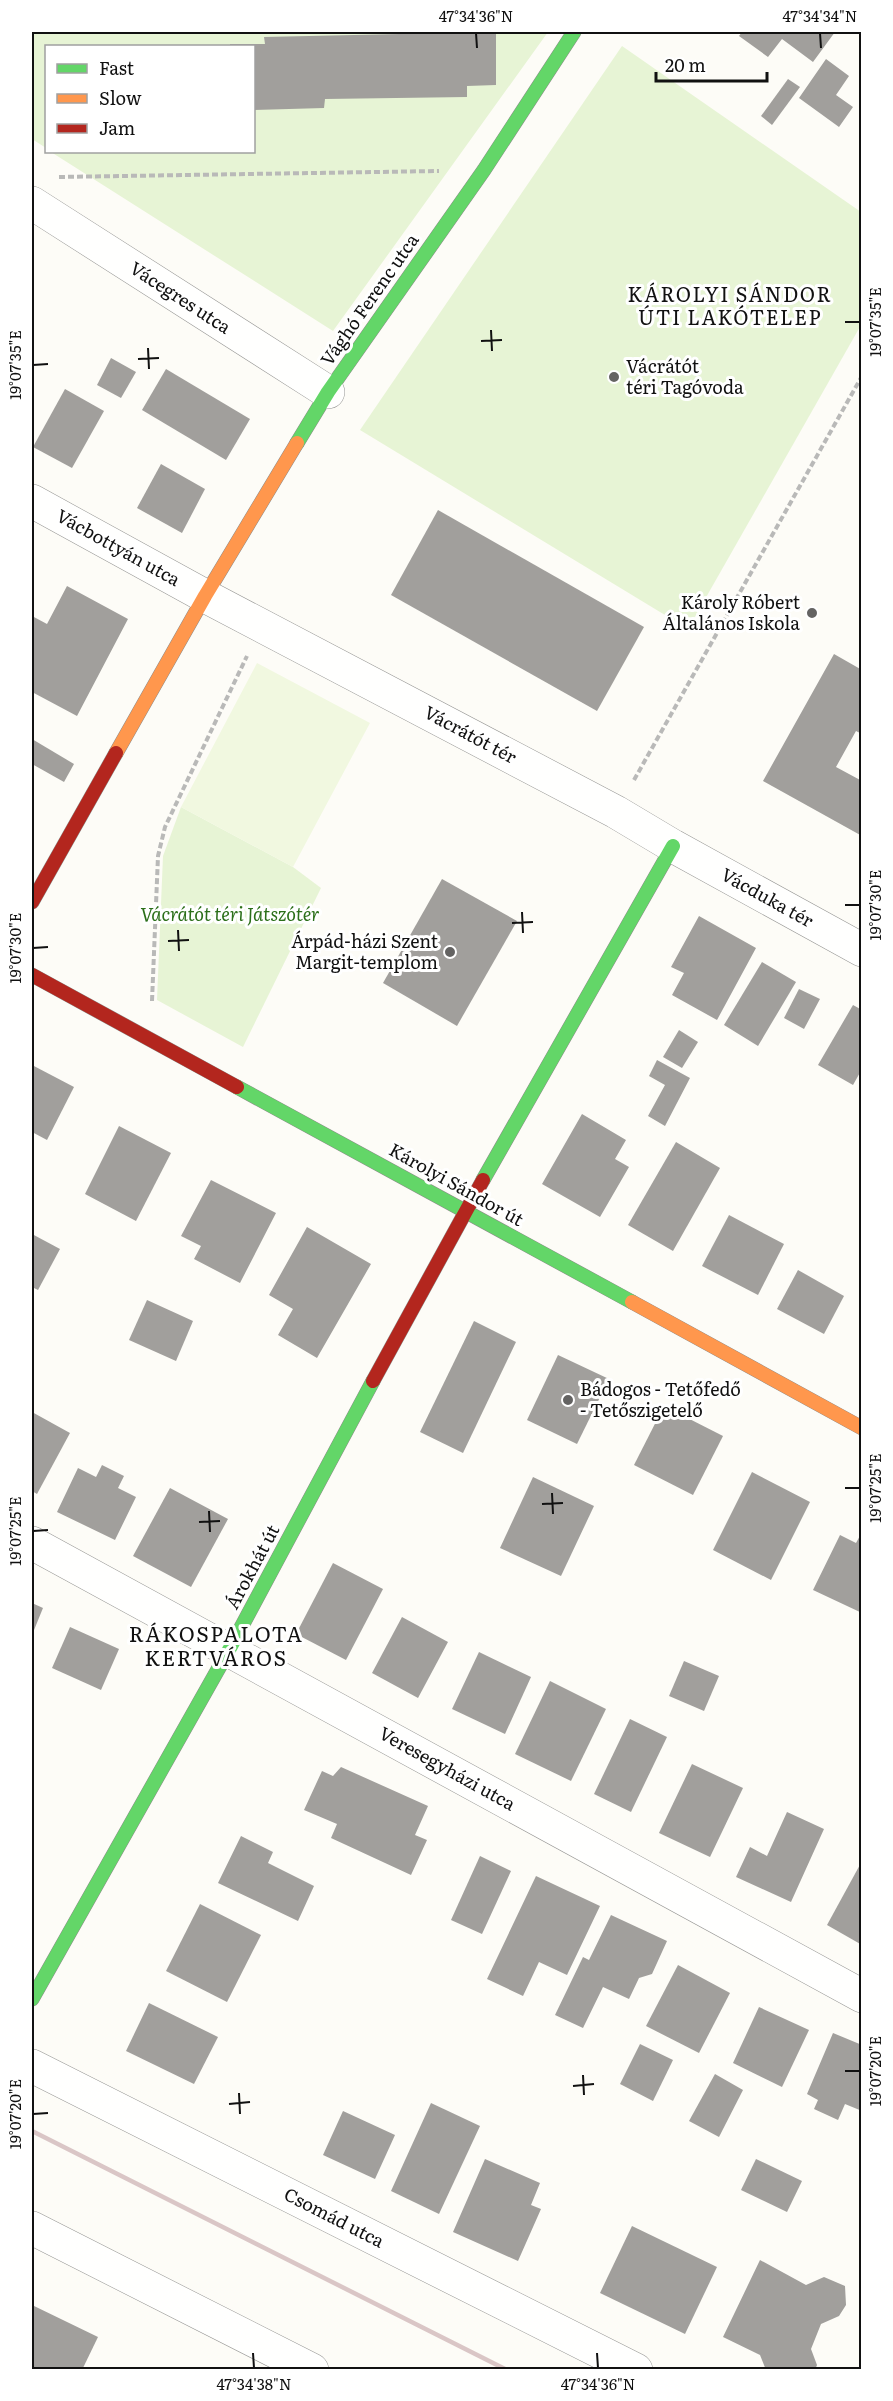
<svg xmlns="http://www.w3.org/2000/svg" width="893" height="2401" viewBox="0 0 893 2401" font-family="Literata,serif">
<style>
.green{fill:#e7f4d5}
.pitch{fill:#f1f8e0}
.building{fill:#a19f9c}
.lines{fill:none;stroke-linecap:round;stroke-linejoin:round}
.street-casing{stroke:#979795;stroke-width:34}
.fast-casing{stroke:#8e8d8b;stroke-width:15}
.slow-casing{stroke:#8e8d8b;stroke-width:15}
.jam-casing{stroke:#8e8d8b;stroke-width:15}
.path{stroke:#b9b9b8;stroke-width:4;stroke-dasharray:6 3;stroke-linecap:butt}
.street{stroke:#fffffe;stroke-width:33}
.fast{stroke:#63d668;stroke-width:14}
.slow{stroke:#ff974d;stroke-width:14}
.jam{stroke:#b3261e;stroke-width:14}
.rail{stroke:#dac6c6;stroke-width:4.5}
.ticks{fill:none;stroke:#111;stroke-width:2}
.poi-dot{fill:#646362;stroke:#fff;stroke-width:2}
.labels{text-anchor:middle;stroke-width:6;stroke-linejoin:round;paint-order:stroke}
.street-label{font-size:18px;fill:#111;stroke:#fff}
.poi-label{font-size:18px;fill:#111;stroke:#fff;text-anchor:start}
.park-label{font-size:18px;font-style:italic;fill:#2c6f1a;stroke:#fff}
.neighbourhood-label{font-size:20px;letter-spacing:1.5px;fill:#111;stroke:#fff}
.quarter-label{font-size:21px;letter-spacing:1.5px;fill:#111;stroke:#fff}
.neatline{fill:none;stroke:#111;stroke-width:2}
.ticks-label{font-size:15px;text-anchor:middle;fill:#111}
</style>
<rect width="100%" height="100%" fill="#fdfcf7"/>
<!-- green -->
<g class="green">
<path d="M32,32H548L333,331L51,152H254V46H46V148L32,139Z"/>
<path d="M622,46L861,212V325L688,629L360,430Z"/>
<path d="M181,807L293,867L321,888L243,1047L157,1000L163,856Z"/>
</g>
<!-- pitch -->
<path class="pitch" d="M257,663L370,723L293,867L181,807Z"/>
<!-- building -->
<g class="building">
<path d="M399,32H496V85L467,86V97L325,99L324,108L254,110V46H230V44H265L264,37L399,34Z"/>
<path d="M742,32H835L813,62L782,39L768,57L739,36Z"/>
<path d="M826,59L849,76L836,95L853,107L839,127L799,98Z"/>
<path d="M788,79L800,87L772,125L761,116Z"/>
<path d="M111,358L136,372L121,398L97,385Z"/>
<path d="M166,369L250,419L226,460L142,410Z"/>
<path d="M65,389L104,411L72,468L33,447Z"/>
<path d="M161,464L205,489L182,533L137,508Z"/>
<path d="M438,510L644,627L597,711L391,595Z"/>
<path d="M67,586L128,619L77,716L32,692V616L47,624Z"/>
<path d="M834,654L862,670V734L856,731L836,767L862,781V836L763,781Z"/>
<path d="M32,739L74,764L64,782L32,764Z"/>
<path d="M442,879L517,921L457,1026L383,983Z"/>
<path d="M699,916L756,948L717,1020L672,995L684,973L671,967Z"/>
<path d="M762,962L796,982L758,1046L724,1025Z"/>
<path d="M799,989L820,999L804,1029L784,1018Z"/>
<path d="M853,1005L862,1010V1069L853,1085L818,1065Z"/>
<path d="M679,1030L698,1042L682,1068L663,1057Z"/>
<path d="M657,1060L690,1078L665,1126L648,1116L665,1085L649,1076Z"/>
<path d="M32,1065L74,1087L47,1140L32,1132Z"/>
<path d="M582,1114L626,1140L615,1159L629,1167L600,1217L542,1184Z"/>
<path d="M119,1126L171,1153L136,1221L85,1194Z"/>
<path d="M676,1142L720,1168L673,1251L628,1225Z"/>
<path d="M211,1180L276,1213L240,1283L194,1259L201,1246L181,1236Z"/>
<path d="M729,1215L784,1244L758,1295L702,1266Z"/>
<path d="M307,1227L371,1264L317,1358L278,1335L293,1309L269,1295Z"/>
<path d="M32,1234L60,1249L38,1290L32,1287Z"/>
<path d="M798,1270L844,1296L824,1334L777,1309Z"/>
<path d="M147,1300L193,1321L176,1361L129,1340Z"/>
<path d="M474,1321L516,1342L463,1453L420,1432Z"/>
<path d="M558,1355L609,1379L577,1444L527,1420Z"/>
<path d="M664,1406L723,1436L693,1495L634,1465Z"/>
<path d="M32,1412L70,1433L37,1494L32,1491Z"/>
<path d="M102,1465L124,1476L118,1488L136,1497L115,1540L57,1512L78,1468L96,1477Z"/>
<path d="M752,1472L810,1502L771,1580L713,1550Z"/>
<path d="M533,1477L594,1506L561,1576L500,1548Z"/>
<path d="M170,1488L228,1519L191,1587L133,1556Z"/>
<path d="M862,1532V1613L813,1590L840,1535L856,1543Z"/>
<path d="M333,1563L383,1589L346,1660L296,1634Z"/>
<path d="M32,1603L43,1608L32,1635Z"/>
<path d="M402,1617L448,1642L418,1698L372,1673Z"/>
<path d="M70,1627L119,1649L101,1690L52,1668Z"/>
<path d="M479,1652L531,1677L505,1734L452,1709Z"/>
<path d="M684,1661L719,1676L704,1711L669,1696Z"/>
<path d="M550,1681L606,1709L571,1781L515,1754Z"/>
<path d="M630,1719L667,1737L631,1812L594,1794Z"/>
<path d="M692,1764L743,1788L710,1857L659,1833Z"/>
<path d="M341,1767L428,1806L415,1835L427,1840L411,1875L331,1838L337,1824L304,1810L322,1771L333,1776Z"/>
<path d="M787,1812L824,1829L791,1902L736,1877L750,1847L767,1856Z"/>
<path d="M241,1836L273,1852L268,1863L314,1886L298,1921L218,1883Z"/>
<path d="M480,1856L511,1871L482,1934L451,1920Z"/>
<path d="M862,1861V1945L827,1925Z"/>
<path d="M536,1876L600,1906L567,1975L539,1962L523,1996L487,1979Z"/>
<path d="M200,1904L261,1935L227,2002L166,1971Z"/>
<path d="M611,1915L667,1941L652,1974L639,1978L629,1999L603,1987L583,2028L555,2015L583,1957L589,1960Z"/>
<path d="M678,1965L730,1993L699,2053L646,2026Z"/>
<path d="M149,2003L218,2037L194,2084L126,2051Z"/>
<path d="M759,2007L809,2030L782,2087L733,2063Z"/>
<path d="M833,2033L862,2045V2111L845,2104L838,2120L814,2109L818,2100L807,2094Z"/>
<path d="M640,2044L673,2060L653,2101L620,2084Z"/>
<path d="M715,2074L743,2090L719,2137L689,2121Z"/>
<path d="M431,2103L480,2126L439,2214L391,2191Z"/>
<path d="M343,2111L395,2135L375,2179L323,2155Z"/>
<path d="M485,2159L540,2183L531,2205L541,2209L518,2261L453,2232Z"/>
<path d="M756,2159L802,2181L787,2212L741,2190Z"/>
<path d="M632,2226L717,2267L685,2334L600,2293Z"/>
<path d="M760,2260L806,2285L824,2277L845,2286L846,2305L839,2316L821,2324L811,2349L817,2365L815,2370H766L760,2355L723,2337Z"/>
<path d="M32,2305L98,2337L82,2370H32Z"/>
</g>
<g class="lines">
<defs>
<g id="street">
<path d="M32,203L328,392"/>
<path d="M32,501L205,596L616,812L673,846L862,950"/>
<path d="M32,1543L862,1996"/>
<path d="M32,2066L636,2370"/>
<path d="M32,2228L312,2370"/>
</g>
<g id="fast">
<path d="M297,443L328,392L484,170L574,32"/>
<path d="M237,1087L632,1302"/>
<path d="M483,1180L673,846"/>
<path d="M32,1999L229,1650L373,1381"/>
</g>
<g id="slow">
<path d="M116,753L205,596L297,443"/>
<path d="M632,1302L862,1428"/>
</g>
<g id="jam">
<path d="M32,902L116,753"/>
<path d="M32,975L237,1087"/>
<path d="M373,1381L483,1180"/>
</g>
</defs>
<!-- street casing -->
<use href="#street" class="street-casing"/>
<!-- fast casing -->
<use href="#fast" class="fast-casing"/>
<!-- slow casing -->
<use href="#slow" class="slow-casing"/>
<!-- jam casing -->
<use href="#jam" class="jam-casing"/>
<!-- path -->
<g class="path">
<path d="M59,177L439,171"/>
<path d="M634,780L862,376"/>
<path d="M152,1001L158,856L165,827L247,656"/>
</g>
<!-- street -->
<use href="#street" class="street"/>
<!-- fast -->
<use href="#fast" class="fast"/>
<!-- slow -->
<use href="#slow" class="slow"/>
<!-- jam -->
<use href="#jam" class="jam"/>
<!-- rail -->
<path class="rail" d="M32,2131L507,2370"/>
</g>
<!-- ticks -->
<path class="ticks" d="M476,33L477,48M820,33L821,48M845,322H860M491,330L492,351M481,341L502,340M148,348L149,369M138,359L159,358M33,365L48,364M845,905H860M522,912L523,933M512,923L533,922M178,930L179,951M168,941L189,940M33,948L48,947M845,1488H860M552,1493L553,1514M542,1504L563,1503M209,1511L210,1532M199,1522L220,1521M33,1531L48,1530M845,2071H860M583,2075L584,2095M573,2086L594,2084M239,2093L240,2114M229,2104L250,2102M33,2114L48,2113M253,2353L254,2368M597,2353L598,2368"/>
<!-- markers -->
<g class="poi-dot">
<circle cx="614" cy="377" r="6"/>
<circle cx="812" cy="613" r="6"/>
<circle cx="450" cy="952" r="6"/>
<circle cx="568" cy="1400" r="6"/>
</g>
<g class="labels">
<!-- street labels -->
<g class="street-label">
<text transform="translate(180 298) rotate(33)" y="6">Vácegres utca</text>
<text transform="translate(370 300) rotate(-55)" y="6">Vághó Ferenc utca</text>
<text transform="translate(118 548) rotate(29)" y="6">Vácbottyán utca</text>
<text transform="translate(470 735) rotate(28)" y="6">Vácrátót tér</text>
<text transform="translate(767 898) rotate(29)" y="6">Vácduka tér</text>
<text transform="translate(456 1185) rotate(29)" y="6">Károlyi Sándor út</text>
<text transform="translate(253 1567) rotate(-62)" y="6">Árokhát út</text>
<text transform="translate(447 1769) rotate(29)" y="6">Veresegyházi utca</text>
<text transform="translate(334 2218) rotate(27)" y="6">Csomád utca</text>
</g>
<!-- poi labels -->
<g class="poi-label">
<text x="626" y="373">Vácrátót<tspan x="626" dy="21">téri Tagóvoda</tspan></text>
<text x="800" y="609" text-anchor="end">Károly Róbert<tspan x="800" dy="21">Általános Iskola</tspan></text>
<text x="438" y="948" text-anchor="end">Árpád-házi Szent<tspan x="438" dy="21">Margit-templom</tspan></text>
<text x="580" y="1396">Bádogos - Tetőfedő<tspan x="580" dy="21">- Tetőszigetelő</tspan></text>
</g>
<!-- park labels -->
<g class="park-label">
<text x="230" y="921">Vácrátót téri Játszótér</text>
</g>
<!-- neighbourhood labels -->
<g class="neighbourhood-label">
<text x="730" y="302">KÁROLYI SÁNDOR<tspan x="730" dy="23">ÚTI LAKÓTELEP</tspan></text>
</g>
<!-- quarter labels -->
<g class="quarter-label">
<text x="216" y="1642">RÁKOSPALOTA<tspan x="216" dy="24">KERTVÁROS</tspan></text>
</g>
</g>
<!-- border -->
<rect width="893" height="2401" fill="none" stroke="#ffffff" stroke-width="66"/>
<!-- legend -->
<rect x="45" y="45" width="210" height="108" fill="#ffffff" stroke="#a0a0a0" stroke-width="1.5"/>
<rect x="57" y="64" width="30" height="9" fill="#63d668" stroke="#a0a0a0" stroke-width="1.5"/>
<text x="99" y="75" font-size="18" fill="#111111">Fast</text>
<rect x="57" y="94" width="30" height="9" fill="#ff974d" stroke="#a0a0a0" stroke-width="1.5"/>
<text x="99" y="105" font-size="18" fill="#111111">Slow</text>
<rect x="57" y="124" width="30" height="9" fill="#b3261e" stroke="#a0a0a0" stroke-width="1.5"/>
<text x="99" y="135" font-size="18" fill="#111111">Jam</text>
<!-- scale -->
<path d="M656 72v9h111v-9" fill="none" stroke="#111111" stroke-width="3"/>
<text x="665" y="72" font-size="18" fill="#111111" stroke="#ffffff" stroke-width="4.5" paint-order="stroke">20 m</text>
<rect x="33" y="33" width="827" height="2335" class="neatline"/>
<g class="ticks-label">
<text x="476" y="22">47°34'36"N</text>
<text x="820" y="22">47°34'34"N</text>
<text transform="translate(876 322) rotate(-90)" y="5">19°07'35"E</text>
<text transform="translate(16 365) rotate(-90)" y="5">19°07'35"E</text>
<text transform="translate(876 905) rotate(-90)" y="5">19°07'30"E</text>
<text transform="translate(16 948) rotate(-90)" y="5">19°07'30"E</text>
<text transform="translate(876 1488) rotate(-90)" y="5">19°07'25"E</text>
<text transform="translate(16 1531) rotate(-90)" y="5">19°07'25"E</text>
<text transform="translate(876 2071) rotate(-90)" y="5">19°07'20"E</text>
<text transform="translate(16 2114) rotate(-90)" y="5">19°07'20"E</text>
<text x="254" y="2390">47°34'38"N</text>
<text x="598" y="2390">47°34'36"N</text>
</g>
</svg>
